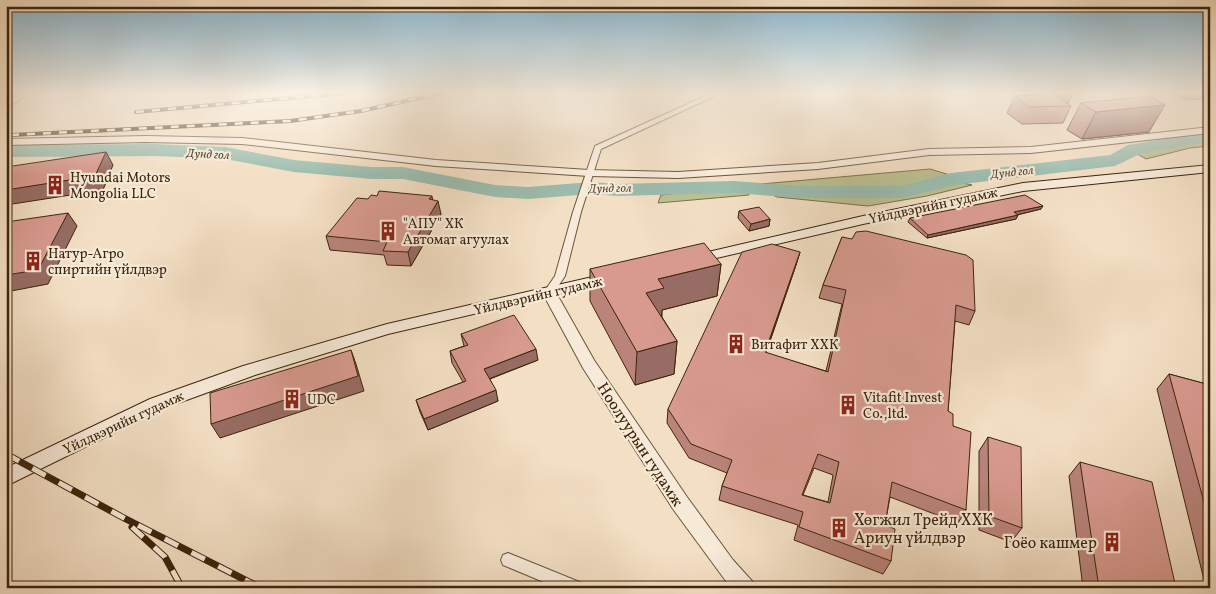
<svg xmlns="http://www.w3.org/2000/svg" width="1216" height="594" viewBox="0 0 1216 594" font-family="Vollkorn,serif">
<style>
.green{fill:#bdc192;stroke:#7c734e}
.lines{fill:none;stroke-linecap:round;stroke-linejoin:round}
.river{fill:#9cbdb0;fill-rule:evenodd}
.minor-casing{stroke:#6a5439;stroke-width:2}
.tertiary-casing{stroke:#6a5439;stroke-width:2}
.secondary-casing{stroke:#3c250b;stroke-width:2}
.minor{fill:#f7ead9;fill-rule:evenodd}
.tertiary{fill:#f7ead9;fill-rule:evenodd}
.secondary{fill:#f7ead9;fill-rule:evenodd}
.rail-far1-casing{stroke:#3c250b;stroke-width:4}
.rail-casing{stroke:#3c250b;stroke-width:7}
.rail-far1{stroke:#f7ead9;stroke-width:2.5;stroke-dasharray:8;stroke-linecap:butt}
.rail{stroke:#f7ead9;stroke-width:5;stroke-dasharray:15;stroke-linecap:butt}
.wall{fill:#ba847b;stroke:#3c250b;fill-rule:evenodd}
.shaded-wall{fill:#976c64;stroke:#3c250b}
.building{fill:#d89a8f;stroke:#3c250b;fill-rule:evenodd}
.labels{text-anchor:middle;stroke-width:4.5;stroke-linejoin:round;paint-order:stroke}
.far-water-label{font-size:12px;font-style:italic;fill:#544b34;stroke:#f7ead9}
.poi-label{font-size:14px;fill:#3c250b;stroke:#f7ead9;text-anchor:start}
.street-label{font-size:14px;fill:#3c250b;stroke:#f7ead9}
.near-street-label{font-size:16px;fill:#3c250b;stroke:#f7ead9}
.near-poi-label{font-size:16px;fill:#3c250b;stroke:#f7ead9;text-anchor:start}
</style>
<rect width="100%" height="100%" fill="#f3dfc4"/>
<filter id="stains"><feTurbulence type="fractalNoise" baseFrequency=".004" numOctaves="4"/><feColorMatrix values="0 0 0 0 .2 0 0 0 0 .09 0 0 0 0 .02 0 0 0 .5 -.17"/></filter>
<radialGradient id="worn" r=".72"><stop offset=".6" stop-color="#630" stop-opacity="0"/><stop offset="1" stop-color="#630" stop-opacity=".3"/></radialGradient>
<!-- green -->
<g class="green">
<path d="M1210,140V146L1190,148L1146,159L1134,152L1193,141Z"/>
<path d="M930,169L950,175L918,186L891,190L797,188L761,184Z"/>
<path d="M955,181L972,185L927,196L868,206L777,197L768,193L892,194L926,191Z"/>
<path d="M705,190H748L749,195L658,203L661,195Z"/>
</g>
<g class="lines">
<!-- river -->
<path class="river" d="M1199,133L1210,134V144L1199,143L1140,154L1115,166L955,185L902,198H801L733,193L617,196L592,194L528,199L495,197L403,179H372L294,172L225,159L155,156L6,157V145L155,144L225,147L294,160L372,167H403L495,185L528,187L592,182L617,184L733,181L801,186H902L951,173L1110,155L1128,145Z"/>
<defs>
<g id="minor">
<path d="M712,93H721L601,149L581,212L565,276L553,294H545L544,292L555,276L573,212L595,146Z"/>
<path d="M508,553L582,583L584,588H558L503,565L501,560L503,555Z"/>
</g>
<g id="tertiary">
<path d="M19,93H29L6,109V102Z"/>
<path d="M1210,127V133L1031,153L929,155L818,169L678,178L589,176L436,166L242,144L146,142L6,145V139L146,136L242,138L436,160L589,170L678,172L818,163L929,149L1031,147Z"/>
<path d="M549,288L554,289L594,360L687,497L733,560L752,581L755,588H731L673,509L583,368L542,292Z"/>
</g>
<g id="secondary">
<path d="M1210,165V172L1023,191L863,224L695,263L688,259L695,255L863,216L1023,183Z"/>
<path d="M610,273L617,278L615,281L388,334L255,375L162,409L6,486V468L150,399L243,366L387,324Z"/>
</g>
</defs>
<!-- minor casing -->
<use href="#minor" class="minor-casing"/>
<!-- tertiary casing -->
<use href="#tertiary" class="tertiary-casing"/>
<!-- secondary casing -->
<use href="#secondary" class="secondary-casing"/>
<!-- minor -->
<use href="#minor" class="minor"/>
<!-- tertiary -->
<use href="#tertiary" class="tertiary"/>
<!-- secondary -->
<use href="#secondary" class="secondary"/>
<defs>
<g id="rail-far1">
<path d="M136,112L344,93"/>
<path d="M11,135L290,121L361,111L442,93"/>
</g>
<g id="rail">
<path d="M6,454L122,517L261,588"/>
<path d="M132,527L165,557L182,588"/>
</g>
</defs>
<!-- rail-far1 casing -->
<use href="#rail-far1" class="rail-far1-casing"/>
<!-- rail casing -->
<use href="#rail" class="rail-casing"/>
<!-- rail-far1 -->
<use href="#rail-far1" class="rail-far1"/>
<!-- rail -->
<use href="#rail" class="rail"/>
</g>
<!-- wall -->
<g class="wall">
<path d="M950,93H971L956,96Z"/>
<path d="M1032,93H1073L1068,104L1071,106L1063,123L1022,124L1007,113L1015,96L1031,95Z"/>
<path d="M1173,93H1210V98L1187,100Z"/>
<path d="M1081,103L1149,132L1082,139L1067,130Z"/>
<path d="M368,199H432L441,214L411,266L387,265L384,255L330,250L326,236Z"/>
<path d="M1041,209L1017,215H1018L1016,219L927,238L908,222L910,218Z"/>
<path d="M739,211L770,219L769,226L749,231L738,218Z"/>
<path d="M842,237L975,311L969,325L955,321L948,411L953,426L966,510L958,523L890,497L885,525L891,561L883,574L794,540L798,525L719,500L722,486L727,473L689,458L667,423L668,409L800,252L796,265L766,353L826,371L842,304L819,298L823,285ZM814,468L833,475L828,502L803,495Z"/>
<path d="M721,264L717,296L662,310V317L677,341L674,374L635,385L590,301V269Z"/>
<path d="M461,334L538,360L490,379L498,401L428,430L420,412L416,400L463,382L452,363L450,351L464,346Z"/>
<path d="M1169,374L1210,385V588H1206L1157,389Z"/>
<path d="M988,437L1022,528L1011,542L979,530V451Z"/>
<path d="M1080,462L1176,588H1083L1069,476Z"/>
</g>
<!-- shaded-wall -->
<g class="shaded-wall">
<path d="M957,93H971L956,96Z"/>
<path d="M1057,93H1073L1067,106H1051Z"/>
<path d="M1165,105L1149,132L1082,139L1096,112Z"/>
<path d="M106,152L113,165L103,190L6,205V190Z"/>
<path d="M432,196L434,208L438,201L441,214L411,266L408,252L429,199Z"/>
<path d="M1043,206L1041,209L1012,216L1014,212Z"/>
<path d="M68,213L77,226L48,284L6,292V275Z"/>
<path d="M1018,215L1016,219L927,238L928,235Z"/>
<path d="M770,219L769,226L749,231L751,224Z"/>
<path d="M800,252L796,265L761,367L765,352Z"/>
<path d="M721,264L717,296L662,310L661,320L646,293L658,279Z"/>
<path d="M677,341L674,374L635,385L637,352Z"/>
<path d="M536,349L538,360L486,380L484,369Z"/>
<path d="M351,350L356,364L364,391L220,438L211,424Z"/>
<path d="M496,390L498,401L428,430L424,419Z"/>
</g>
<!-- building -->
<g class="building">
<path d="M1053,94L1071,106L1029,107L1015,96Z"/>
<path d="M1150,96L1165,105L1096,112L1081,103Z"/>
<path d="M106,152L95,176L6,190V167Z"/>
<path d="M379,191L432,196L429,199L438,201L408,252L383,251L387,242L326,236L357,198L368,199L371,195L377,196Z"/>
<path d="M1025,195L1043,206L1014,212L1018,215L928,235L910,218Z"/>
<path d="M759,207L770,219L751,224L739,211Z"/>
<path d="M68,213L38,270L6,275V222Z"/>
<path d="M866,231L966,255L973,260L975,311L956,305L948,411L953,414V426L971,432L966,510L892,482L885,525L895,529L891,561L799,527L803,512L722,486L732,460L691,444L668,409L742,252L772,244L800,252L765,352L828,372L846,290L823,285L842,237L852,239L856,232ZM818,454L839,462L830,503L802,495Z"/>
<path d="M704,243L721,264L658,279L664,288L646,293L677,341L637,352L590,269Z"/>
<path d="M514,315L536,349L484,369L496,390L424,419L416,400L466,381L450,351L468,345L461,334Z"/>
<path d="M351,350L358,376L211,424L210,393Z"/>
<path d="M1169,374L1210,385V524Z"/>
<path d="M988,437L1021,447L1022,528L989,516Z"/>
<path d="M1080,462L1152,482L1176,588H1099Z"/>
</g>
<!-- sky -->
<linearGradient id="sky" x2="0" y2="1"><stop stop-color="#89b8d2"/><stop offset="0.53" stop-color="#faf1e4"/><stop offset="1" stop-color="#faf1e4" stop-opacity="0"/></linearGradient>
<rect width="1216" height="176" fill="url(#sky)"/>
<!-- icons -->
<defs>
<symbol id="building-bare" viewBox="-9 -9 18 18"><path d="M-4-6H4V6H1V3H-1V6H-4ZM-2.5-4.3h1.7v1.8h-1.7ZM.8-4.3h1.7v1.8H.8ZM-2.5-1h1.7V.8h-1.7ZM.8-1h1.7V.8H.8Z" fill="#8f2418" stroke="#f7ead9" stroke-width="2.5" paint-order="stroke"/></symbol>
</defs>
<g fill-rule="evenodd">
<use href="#building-bare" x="41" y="171" width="28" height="28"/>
<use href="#building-bare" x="374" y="217" width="28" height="28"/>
<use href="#building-bare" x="19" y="247" width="28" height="28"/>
<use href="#building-bare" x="722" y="330" width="28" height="28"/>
<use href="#building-bare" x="278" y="385" width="28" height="28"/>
<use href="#building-bare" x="834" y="391" width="28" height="28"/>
<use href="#building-bare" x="825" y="514" width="28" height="28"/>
<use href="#building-bare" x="1098" y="528" width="28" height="28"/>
</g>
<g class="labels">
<!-- far-water labels -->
<g class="far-water-label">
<text transform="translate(208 154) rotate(3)" y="4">Дунд гол</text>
<text transform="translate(1012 172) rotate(-6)" y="4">Дунд гол</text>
<text transform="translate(610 188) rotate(-1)" y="4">Дунд гол</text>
</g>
<!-- poi labels -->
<g class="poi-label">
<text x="70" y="182">Hyundai Motors<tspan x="70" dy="16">Mongolia LLC</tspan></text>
<text x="403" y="228">"АПУ" ХК<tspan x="403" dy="16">Автомат агуулах</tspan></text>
<text x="48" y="258">Натур-Агро<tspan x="48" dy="16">спиртийн үйлдвэр</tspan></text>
<text x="751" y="349">Витафит ХХК</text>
<text x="863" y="402">Vitafit Invest<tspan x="863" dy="16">Co.,ltd.</tspan></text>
<text x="307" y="404">UDC</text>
</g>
<!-- street labels -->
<g class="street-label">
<text transform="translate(933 205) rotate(-12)" y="5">Yйлдвэрийн гудамж</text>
<text transform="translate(538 295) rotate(-13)" y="5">Yйлдвэрийн гудамж</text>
<text transform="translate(123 422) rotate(-25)" y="5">Yйлдвэрийн гудамж</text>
</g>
<!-- near-street labels -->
<g class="near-street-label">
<text transform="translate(641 444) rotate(57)" y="6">Ноолуурын гудамж</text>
</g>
<!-- near-poi labels -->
<g class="near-poi-label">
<text x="854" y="525">Хөгжил Трейд ХХК<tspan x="854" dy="18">Ариун үйлдвэр</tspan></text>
<text x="1097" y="548" text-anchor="end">Гоёо кашмер</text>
</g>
</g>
<!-- margin -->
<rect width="1216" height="594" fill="none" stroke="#f3dfc4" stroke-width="25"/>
<rect x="8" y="8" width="1201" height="579" fill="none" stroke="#3c250b" stroke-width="2.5"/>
<rect x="12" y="12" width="1191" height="569" fill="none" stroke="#3c250b"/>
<rect width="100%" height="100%" filter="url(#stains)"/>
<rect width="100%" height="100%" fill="url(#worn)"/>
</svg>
